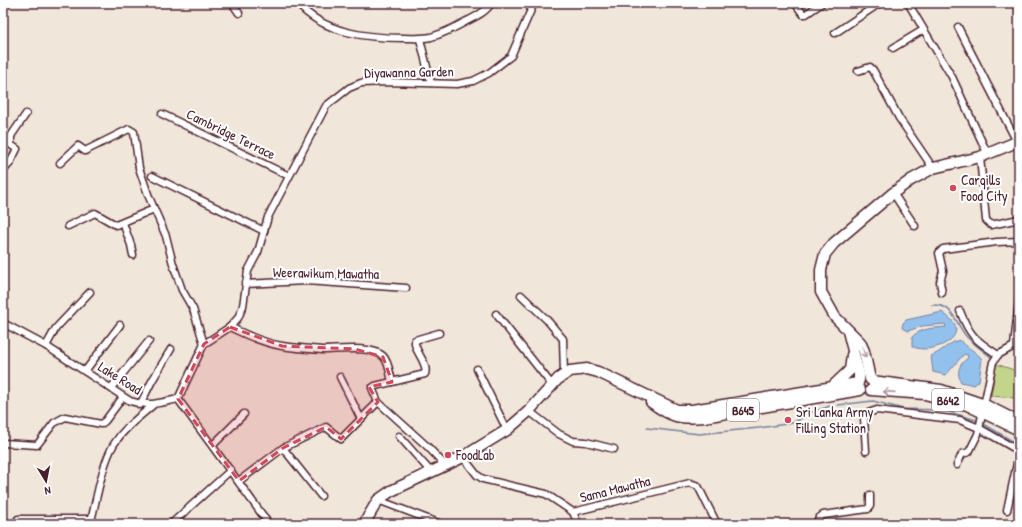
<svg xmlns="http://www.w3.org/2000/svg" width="1022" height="527" viewBox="0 0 1022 527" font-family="'Patrick Hand',sans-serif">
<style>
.green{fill:#c2d58a;stroke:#867a5a}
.water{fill:#92c1ed;stroke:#75809f}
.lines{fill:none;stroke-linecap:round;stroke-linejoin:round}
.stream{stroke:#75809f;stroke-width:1.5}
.street-casing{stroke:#4a1f2b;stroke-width:9}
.primary-casing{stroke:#4a1f2b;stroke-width:13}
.street{stroke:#fff;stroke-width:6}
.primary{stroke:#fff;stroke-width:10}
.oneway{stroke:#ae9aa0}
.marked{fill:#d1495b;fill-opacity:0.2;stroke:#d1495b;stroke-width:3;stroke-dasharray:8 5;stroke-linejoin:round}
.poi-dot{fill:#d1495b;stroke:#fff;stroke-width:1.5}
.labels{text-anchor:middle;stroke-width:4;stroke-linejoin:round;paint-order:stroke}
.shield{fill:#fff;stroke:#80626b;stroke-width:1}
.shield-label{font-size:13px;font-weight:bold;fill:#4a1f2b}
.street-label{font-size:14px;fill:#4a1f2b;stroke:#fff}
.poi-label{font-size:14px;fill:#4a1f2b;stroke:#fff;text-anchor:start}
</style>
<rect width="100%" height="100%" fill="#f1e6da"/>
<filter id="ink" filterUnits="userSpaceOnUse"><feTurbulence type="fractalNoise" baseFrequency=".025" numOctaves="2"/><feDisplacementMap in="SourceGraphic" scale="8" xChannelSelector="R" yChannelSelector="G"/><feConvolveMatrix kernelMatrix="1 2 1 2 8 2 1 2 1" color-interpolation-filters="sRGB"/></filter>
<g filter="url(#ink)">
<!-- green -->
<path class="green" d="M996,364L1014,370L1019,368V395L1015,398L991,396Z"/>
<!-- water -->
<g class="water">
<path d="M942,312C945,315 951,318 954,323C965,342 925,355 912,346V337C921,328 934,328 946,327L945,324L922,326L908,331L902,328L903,323L906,320Z"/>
<path d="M960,340C967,348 976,351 982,359L979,381L974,385L961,382C956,372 959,364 968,358L967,354L963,355L946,375L933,372L931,356C942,352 949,342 960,340Z"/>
</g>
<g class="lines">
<!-- stream -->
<g class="stream">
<path d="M932,305C954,304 954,321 966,336C973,344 984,351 992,358"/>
<path d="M838,405L873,401L903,409L943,410L976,420"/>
<path d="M982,423L1019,445"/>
<path d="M647,428L699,434L759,428L793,423L810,413L830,406"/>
</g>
<defs>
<g id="street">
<path d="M232,3L239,13"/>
<path d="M297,3C323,33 366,38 404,38C413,38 422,39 431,37C442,34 454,28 465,22C473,18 487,12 491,3"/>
<path d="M795,3L803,14H806L822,3"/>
<path d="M908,3L952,77L988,155"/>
<path d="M958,27L1017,142"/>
<path d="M835,33L880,3"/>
<path d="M420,39L431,83"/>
<path d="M893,48L923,30"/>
<path d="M858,71L870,67L873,70L899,118L933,168"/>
<path d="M162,114L289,176"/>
<path d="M980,157L986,220L991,225L1019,219"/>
<path d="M60,163L78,146L85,151L129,129L134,132L139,168L149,197L166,236L173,264L182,290L193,309L204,344"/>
<path d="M3,171L10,163L17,149L11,145V136L26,114"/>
<path d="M152,176L264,231"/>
<path d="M893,193L915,226"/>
<path d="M123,223L131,245L133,255"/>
<path d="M68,226L95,213L116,225L154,209"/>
<path d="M245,284L306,281L406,288"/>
<path d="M942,293L940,282L943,271L939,253L943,249L997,242L1019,241"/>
<path d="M521,295L547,320L563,339L564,374"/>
<path d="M960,311C970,337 976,340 998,355"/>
<path d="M496,314L552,385"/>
<path d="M3,323L46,346L130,401C147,407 161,403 178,399L269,524"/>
<path d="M230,327C246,335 264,343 282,346C295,348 309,349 322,350C339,350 370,345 383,356C389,362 390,374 392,382"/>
<path d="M439,333L415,340C413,351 429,363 425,374L375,386L372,388L378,402L428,447L445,465"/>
<path d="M46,346L56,328L90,292"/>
<path d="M477,369L507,430"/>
<path d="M85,371L120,325"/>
<path d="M340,377L361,419"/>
<path d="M111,388L149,341"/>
<path d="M178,399L204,344L230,327L238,318L243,306L248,271L258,252L268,217L326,106L349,88L361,83L387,82L457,84L473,81L489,73L511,56L534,3"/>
<path d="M140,405L152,381L171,349"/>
<path d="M529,411L559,434L573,441L586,442L614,449"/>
<path d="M399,436L431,472"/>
<path d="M3,443L37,445L54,423L65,417L101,424L105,421L123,397"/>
<path d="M213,445L244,414"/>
<path d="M283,448L321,496"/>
<path d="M866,451L864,418L868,413L877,410L960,420L979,428L1019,451"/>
<path d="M463,457L477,475L483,479L546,494L573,512L690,483L698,486L717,524"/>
<path d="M957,465L962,454L969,452L978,434L993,362L998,355L1014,346L1019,300"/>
<path d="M239,481L283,448L326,427L341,439L378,402"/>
<path d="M378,500L441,524"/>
<path d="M1007,510L1019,454"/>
<path d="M573,512L578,524"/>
<path d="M16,524L18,519H89L92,517C97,496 103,462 114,444C124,428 139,417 153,405"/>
<path d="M171,524L231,470"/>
<path d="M816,524L819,518L823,515L868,509L870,506V495"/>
</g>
<g id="primary">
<path d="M848,331L859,374V380"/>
<path d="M870,379L864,351L860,342L835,317L821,292V270L825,254L834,243L893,193L911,180L933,168L980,157L1019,141"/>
<path d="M872,381L941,390L985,405L1019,422"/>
<path d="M832,387L850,370L852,355"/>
<path d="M871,390L925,394L967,405L1019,430"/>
<path d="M651,402C671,417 679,419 704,417L860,390"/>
<path d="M364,524L378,500L391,491L463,457L507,430L529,411L558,379L570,371L587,369L598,372L677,410H692L858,383"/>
</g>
</defs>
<!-- street casing -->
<use href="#street" class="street-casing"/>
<!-- primary casing -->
<use href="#primary" class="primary-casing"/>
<!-- street -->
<use href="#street" class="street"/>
<!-- primary -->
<use href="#primary" class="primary"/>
</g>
<!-- one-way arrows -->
<defs><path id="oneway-shaft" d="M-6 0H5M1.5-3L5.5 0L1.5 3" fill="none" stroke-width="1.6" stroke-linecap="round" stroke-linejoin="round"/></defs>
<g class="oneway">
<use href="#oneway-shaft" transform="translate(864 352) rotate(72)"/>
<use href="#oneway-shaft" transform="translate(889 392) rotate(-176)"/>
</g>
</g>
<!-- marked area -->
<path class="marked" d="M230,327L282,346L355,349L383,357L392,382L369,387L378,402L341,439L326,427L283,448L239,481L178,399L204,344Z"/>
<!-- markers -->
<g class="poi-dot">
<circle cx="953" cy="188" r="4"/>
<circle cx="788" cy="420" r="4"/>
<circle cx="448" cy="455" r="4"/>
</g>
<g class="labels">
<!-- shield labels -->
<g class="shield">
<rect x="932" y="389" width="32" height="22" rx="3"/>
<rect x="727" y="399" width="32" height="22" rx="3"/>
</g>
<g class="shield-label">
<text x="948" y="405">B642</text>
<text x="743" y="415">B645</text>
</g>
<!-- street labels -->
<g class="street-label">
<text transform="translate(409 72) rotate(-1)" y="5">Diyawanna Garden</text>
<text transform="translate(231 134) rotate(26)" y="5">Cambridge Terrace</text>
<text transform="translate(326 273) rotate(1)" y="5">Weerawikum Mawatha</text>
<text transform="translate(120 378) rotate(32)" y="5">Lake Road</text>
<text transform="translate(615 489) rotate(-14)" y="5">Sama Mawatha</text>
</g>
<!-- poi labels -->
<g class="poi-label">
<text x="961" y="185">Cargills<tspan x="961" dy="16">Food City</tspan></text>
<text x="796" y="417">Sri Lanka Army<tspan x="796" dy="16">Filling Station</tspan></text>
<text x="456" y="460">FoodLab</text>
</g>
</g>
<!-- margin -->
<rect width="1022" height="527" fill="none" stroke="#fff" stroke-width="16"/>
<rect x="8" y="8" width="1006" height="511" fill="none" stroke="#4a1f2b" stroke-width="1.5" filter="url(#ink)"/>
<!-- north arrow -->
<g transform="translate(46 481) rotate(170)" stroke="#ffffff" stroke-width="3" paint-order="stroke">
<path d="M0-3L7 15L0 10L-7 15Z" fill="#4a1f2b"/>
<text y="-6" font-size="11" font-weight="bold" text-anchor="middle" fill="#4a1f2b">N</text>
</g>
</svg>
